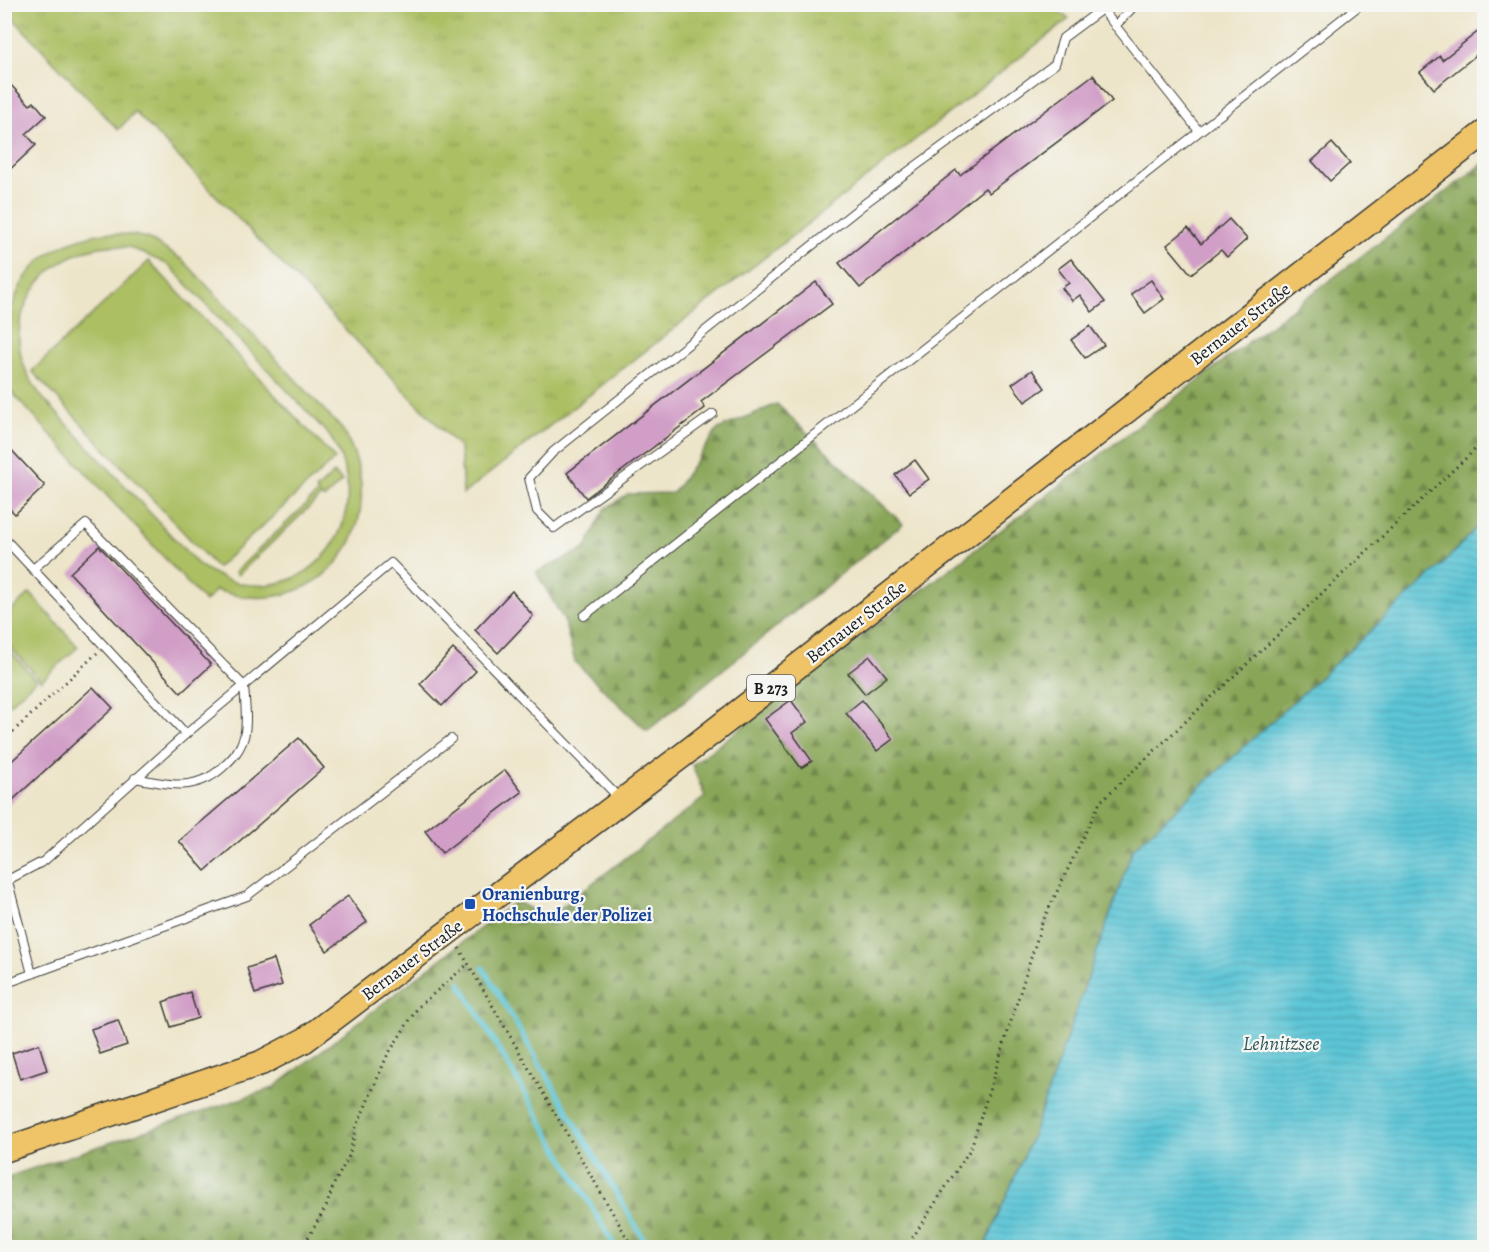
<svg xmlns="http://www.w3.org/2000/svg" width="1489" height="1252" viewBox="0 0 1489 1252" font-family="Alegreya,serif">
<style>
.grass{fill:url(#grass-tufts);stroke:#646e40;stroke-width:1.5}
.forest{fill:url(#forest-firs);stroke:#52613a;stroke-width:1.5}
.garden{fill:#acbf63;stroke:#646e40;stroke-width:1.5;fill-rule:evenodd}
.water{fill:url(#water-rules);stroke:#3c7079;stroke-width:1.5}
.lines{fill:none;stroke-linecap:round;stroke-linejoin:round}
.stream{stroke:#5bc5d6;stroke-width:5}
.building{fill:#d19ec7}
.lane-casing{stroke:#3b3a36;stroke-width:10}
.primary-casing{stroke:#3b3a36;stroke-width:27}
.path{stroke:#3b3a36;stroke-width:3;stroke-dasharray:1.5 4.5;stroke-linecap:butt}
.lane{stroke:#fff;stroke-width:8}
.primary{stroke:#efc469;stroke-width:24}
.transit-dot{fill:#1a4fb4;stroke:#f6f6f2;stroke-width:2}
.labels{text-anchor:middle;stroke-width:4.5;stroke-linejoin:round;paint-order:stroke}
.shield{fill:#f6f6f2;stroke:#5d5d5c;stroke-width:1.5}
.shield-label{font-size:16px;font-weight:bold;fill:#1c1c1c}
.street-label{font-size:18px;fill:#1c1c1c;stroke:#f6f6f2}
.transit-label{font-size:18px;font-weight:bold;fill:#164399;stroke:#f6f6f2;text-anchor:start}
.water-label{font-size:20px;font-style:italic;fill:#32575d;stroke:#f6f6f2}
</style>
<defs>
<pattern id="grass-tufts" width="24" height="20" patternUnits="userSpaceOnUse" patternTransform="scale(1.5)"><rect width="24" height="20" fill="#acbf63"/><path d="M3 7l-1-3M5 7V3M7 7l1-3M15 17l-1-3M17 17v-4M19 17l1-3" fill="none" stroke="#93a455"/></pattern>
<pattern id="forest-firs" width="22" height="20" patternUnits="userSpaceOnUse" patternTransform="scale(1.5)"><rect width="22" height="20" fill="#89a659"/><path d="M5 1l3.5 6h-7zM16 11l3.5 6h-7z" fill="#6f8649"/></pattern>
<pattern id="water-rules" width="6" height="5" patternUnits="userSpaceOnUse" patternTransform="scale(1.5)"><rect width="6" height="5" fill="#5bc5d6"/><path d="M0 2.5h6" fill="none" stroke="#4fa9b7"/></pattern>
</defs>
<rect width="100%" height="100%" fill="#f6f6f2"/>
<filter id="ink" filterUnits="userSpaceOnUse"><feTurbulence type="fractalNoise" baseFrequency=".0167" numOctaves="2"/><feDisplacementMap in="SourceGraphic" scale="12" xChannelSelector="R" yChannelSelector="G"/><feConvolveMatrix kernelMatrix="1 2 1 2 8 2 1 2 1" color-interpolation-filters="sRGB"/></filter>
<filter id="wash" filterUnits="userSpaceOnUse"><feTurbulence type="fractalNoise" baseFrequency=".008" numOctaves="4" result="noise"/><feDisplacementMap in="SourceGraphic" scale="24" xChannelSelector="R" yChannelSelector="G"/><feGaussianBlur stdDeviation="1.35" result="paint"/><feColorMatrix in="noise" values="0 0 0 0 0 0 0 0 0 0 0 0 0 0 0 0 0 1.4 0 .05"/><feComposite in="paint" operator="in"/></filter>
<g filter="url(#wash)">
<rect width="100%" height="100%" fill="#ede5c9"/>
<!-- grass -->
<path class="grass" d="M5,4H1049L1069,19L463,494L460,448L135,112L118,130L5,10Z"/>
<!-- forest -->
<g class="forest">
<path d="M1484,163V519L1443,564L1034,1131L985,1247H5L4,1178L273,1088L516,901L547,918L705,797L692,765Z"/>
<path d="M777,404L903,524L647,731L575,662L564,620L536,572L585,549L605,509L628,494L673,493L718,429Z"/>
</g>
<!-- garden -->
<g class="garden">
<path d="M104,233L134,235L149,239L183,260L342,429C399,523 322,626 216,590L205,602L5,385C4,308 15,248 104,233ZM109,246L129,247L169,265L329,435C390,530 288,631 197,563L41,396C34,386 27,375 23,363C5,306 51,250 109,246Z"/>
<path d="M149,261L335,459L217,568L32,371Z"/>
<path d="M334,473L342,481L324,499L321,496L238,575L235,572L318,493L316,490Z"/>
<path d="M30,593L78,647L41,681L5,641V616Z"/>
<path d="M5,645L36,680L5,708Z"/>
</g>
<!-- water -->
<path class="water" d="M1484,519V1247H985L1034,1131L1133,849L1443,564Z"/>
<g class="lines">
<!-- stream -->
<g class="stream">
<path d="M483,968L649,1248"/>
<path d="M460,983L616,1248"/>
</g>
</g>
<g id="blocks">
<!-- building -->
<g class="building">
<path d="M1485,26V48L1434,89L1420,72L1440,56L1442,60Z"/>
<path d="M1093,75L1112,101L989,193L985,188L860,288L839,263L956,170L960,175Z"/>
<path d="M4,78L30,105L34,102L46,116L26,134L36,145L4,175Z"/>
<path d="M1332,143L1350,163L1330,181L1312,161Z"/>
<path d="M1229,219L1247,239L1227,257L1221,250L1191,274L1167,245L1188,228L1201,244Z"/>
<path d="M1071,259L1105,302L1092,312L1080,295L1072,301L1062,288L1069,283L1058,269Z"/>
<path d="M1151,280L1164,299L1145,313L1131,294Z"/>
<path d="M816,282L832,304L701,402L705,408L586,498L567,473Z"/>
<path d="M1090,326L1104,345L1085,358L1071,340Z"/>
<path d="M1032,370L1045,388L1025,402L1012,384Z"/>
<path d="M4,442L45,486L15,514L4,503Z"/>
<path d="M915,460L929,479L909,493L895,475Z"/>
<path d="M99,546L211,665L181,693L70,573Z"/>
<path d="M512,591L533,616L498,653L475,630Z"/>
<path d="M453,649L476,671L442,706L420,684Z"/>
<path d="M870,656L887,677L865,694L848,673Z"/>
<path d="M93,687L113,708L4,808V768Z"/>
<path d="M791,700L807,722L792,733L812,761L801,768L765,719Z"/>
<path d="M862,700L893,739L877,751L846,713Z"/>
<path d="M299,738L324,768L205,871L179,841Z"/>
<path d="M505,770L522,792L442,853L425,831Z"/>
<path d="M348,896L367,922L327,951L309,925Z"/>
<path d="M274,959L282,985L255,994L247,968Z"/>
<path d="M190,992L198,1018L171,1027L163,1002Z"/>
<path d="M118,1020L127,1045L100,1054L91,1029Z"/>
<path d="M39,1044L47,1070L20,1079L12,1053Z"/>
</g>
</g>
</g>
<g filter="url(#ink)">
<use href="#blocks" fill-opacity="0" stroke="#3b3a36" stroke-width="1.5"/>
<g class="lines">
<defs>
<g id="lane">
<path d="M1098,4L1198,130"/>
<path d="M1115,26L1136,4"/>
<path d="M713,414L554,528L537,511L529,478L553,452L868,201L1055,64L1063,38L1102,9"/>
<path d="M4,538L186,734"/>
<path d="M33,569L86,524L244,686C245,702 248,722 244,737C240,750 233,758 223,767C196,792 168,785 135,778"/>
<path d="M584,616L1361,4"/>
<path d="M4,882L44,861L186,734L391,563L619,798"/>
<path d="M8,882L32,974"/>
<path d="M4,984L247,896L451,739"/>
</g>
<path id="primary" d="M4,1150L261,1063L305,1040L683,755L1484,133"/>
</defs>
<!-- lane casing -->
<use href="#lane" class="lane-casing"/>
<!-- primary casing -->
<use href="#primary" class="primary-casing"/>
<!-- path -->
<g class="path">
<path d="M4,740L97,653"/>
<path d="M459,948L633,1248"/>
<path d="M302,1248L326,1207L334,1184L349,1156L356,1128L387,1056L418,1007L468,964"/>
<path d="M906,1248L971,1148L1042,923L1100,802L1484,441"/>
</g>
<!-- lane -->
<use href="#lane" class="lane"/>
<!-- primary -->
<use href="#primary" class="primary"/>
</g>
</g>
<!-- markers -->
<rect class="transit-dot" x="464" y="898" width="12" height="12" rx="3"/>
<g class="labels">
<!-- shield labels -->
<rect class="shield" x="747" y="675" width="48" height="26" rx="4.5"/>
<g class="shield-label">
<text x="771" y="694">B 273</text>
</g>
<!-- street labels -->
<g class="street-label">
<text transform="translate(1240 324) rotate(-38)" y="6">Bernauer Straße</text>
<text transform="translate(856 622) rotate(-38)" y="6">Bernauer Straße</text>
<text transform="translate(412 960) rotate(-37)" y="6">Bernauer Straße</text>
</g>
<!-- transit labels -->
<g class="transit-label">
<text x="482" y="900">Oranienburg,<tspan x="482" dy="21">Hochschule der Polizei</tspan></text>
</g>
<!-- water labels -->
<g class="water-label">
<text x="1281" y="1050">Lehnitzsee</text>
</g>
</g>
<!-- margin -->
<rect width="1489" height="1252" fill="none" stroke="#f6f6f2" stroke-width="24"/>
</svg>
